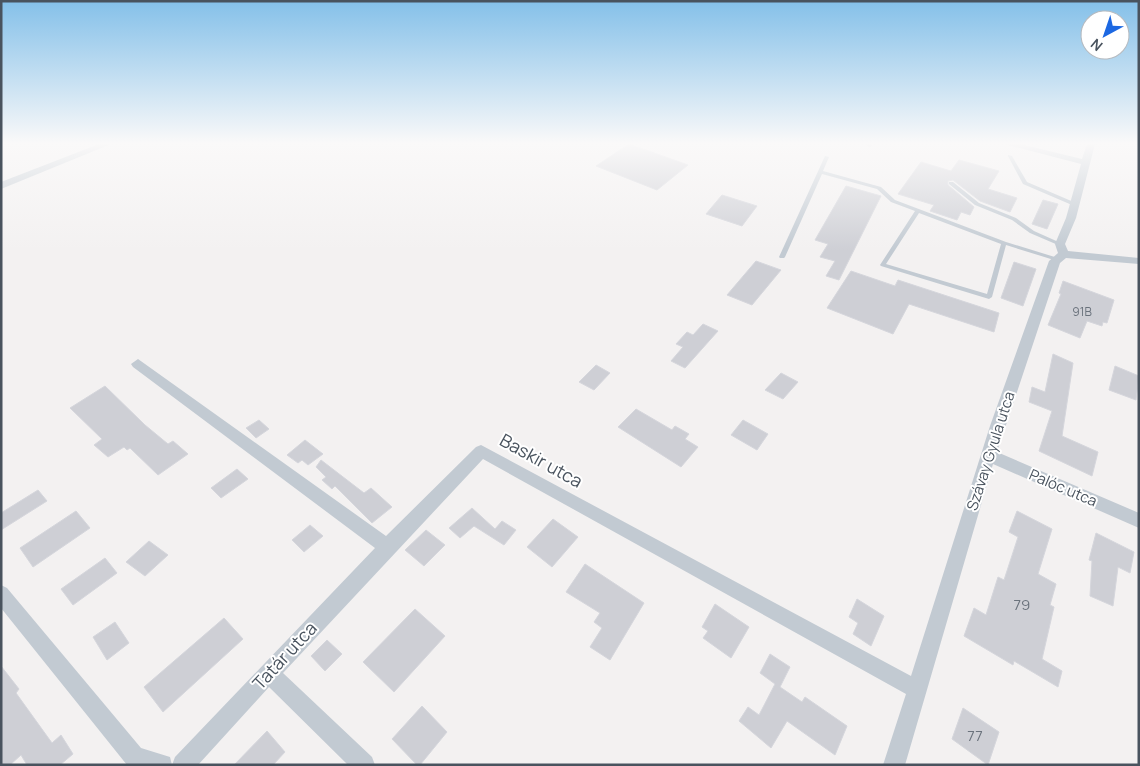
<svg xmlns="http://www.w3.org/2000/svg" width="1140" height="766" viewBox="0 0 1140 766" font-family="Manrope,sans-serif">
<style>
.building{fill:#cecfd5;stroke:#d5d6dc}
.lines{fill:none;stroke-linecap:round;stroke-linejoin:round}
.service{fill:#c2cad2;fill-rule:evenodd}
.minor{fill:#c2cad2;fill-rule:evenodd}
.labels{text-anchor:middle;stroke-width:4;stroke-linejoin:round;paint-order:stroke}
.number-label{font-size:12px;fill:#6a727c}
.street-label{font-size:15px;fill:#49535e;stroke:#fff}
.near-number-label{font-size:15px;fill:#6a727c}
.near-street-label{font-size:18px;fill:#49535e;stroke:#fff}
</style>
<rect width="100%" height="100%" fill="#f3f1f1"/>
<!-- building -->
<g class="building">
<path d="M629,144L688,165L657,190L596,166Z"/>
<path d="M959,160L999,171L988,189L1017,198L1010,212L980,201L953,180L948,181V185L974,207L970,215L961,212L957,220L930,211L934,205L898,194L921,162L951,171Z"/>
<path d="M846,186L881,196L839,280L826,276L835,261L820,257L828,244L815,240Z"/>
<path d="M722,195L757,206L742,226L706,214Z"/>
<path d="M1043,200L1058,204L1047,229L1032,224Z"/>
<path d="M756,261L781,270L752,305L727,295Z"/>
<path d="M1014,262L1036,269L1023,306L1001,298Z"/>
<path d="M851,271L895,286L898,280L999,313L994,332L909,304L893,334L827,308Z"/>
<path d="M1063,281L1114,300L1107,323L1103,322L1102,326L1087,321L1080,338L1048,325L1061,294L1059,293Z"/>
<path d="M703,324L718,331L685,368L671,361L683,347L676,344L687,332L693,335Z"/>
<path d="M1053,354L1073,363L1062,436L1098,452L1092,476L1039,451L1052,411L1029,402L1032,387L1045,392Z"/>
<path d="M596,365L610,373L594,390L579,382Z"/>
<path d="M1115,366L1139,376L1136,400L1109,390Z"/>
<path d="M781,373L798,382L783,399L765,390Z"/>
<path d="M105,386L145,425L168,444L173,441L188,454L158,475L130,448L127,450L124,447L108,457L94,445L102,439L70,408Z"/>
<path d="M636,409L672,430L675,426L689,434L685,439L698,447L681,467L618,427Z"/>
<path d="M259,420L269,429L256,438L246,428Z"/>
<path d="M743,420L768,434L757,450L731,435Z"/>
<path d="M305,440L323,454L308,465L302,460L298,463L287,455Z"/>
<path d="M321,460L364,493L371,488L392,507L372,523L335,486L332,489L322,480L326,477L316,467Z"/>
<path d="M237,469L248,479L221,498L211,488Z"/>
<path d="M38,490L47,501L1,530V513Z"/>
<path d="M472,508L495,529L502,521L516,530L504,545L474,526L460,538L449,528Z"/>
<path d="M76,511L90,528L33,567L20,548Z"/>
<path d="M1017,511L1052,529L1038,574L1056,584L1050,605L1054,607L1042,659L1062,671L1058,687L1014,661L1013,665L964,636L974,608L986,615L998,577L1004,580L1018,537L1009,532Z"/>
<path d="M553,519L578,537L552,567L527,547Z"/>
<path d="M310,525L323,536L304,552L292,540Z"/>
<path d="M426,530L445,545L424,566L405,550Z"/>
<path d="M1096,533L1134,552L1130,573L1118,567L1113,606L1090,596L1092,561L1089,560Z"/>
<path d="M149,541L168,555L145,576L126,562Z"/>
<path d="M105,558L117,573L73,605L61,589Z"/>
<path d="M585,564L644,603L610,660L590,647L602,628L594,622L600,613L566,592Z"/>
<path d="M857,599L884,616L871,646L853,634L858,623L849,617Z"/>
<path d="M715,604L749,627L731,658L703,638L708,631L702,627Z"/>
<path d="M415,609L445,636L394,692L363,662Z"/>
<path d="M224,618L243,639L163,712L144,687Z"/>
<path d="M115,622L129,643L107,660L93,637Z"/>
<path d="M327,640L342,654L325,671L311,656Z"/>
<path d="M770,654L790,667L780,687L802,702L805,697L847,726L835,755L787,721L771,748L739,721L748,707L759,715L775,684L760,673Z"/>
<path d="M1,666L19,689L16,693L52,743L61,735L73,754L60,765H27L21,755L10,765H1Z"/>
<path d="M422,706L447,732L420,765H417L392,739Z"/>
<path d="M963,708L999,732L988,765L952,739Z"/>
<path d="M267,731L285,752L273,765H234Z"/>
</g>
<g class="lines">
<!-- service -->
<g class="service">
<path d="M868,144H872L871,147H869L867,146Z"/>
<path d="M1008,155L1012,156L1027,182L1076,203V205H1072L1023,184L1008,156Z"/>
<path d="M825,156L829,157L823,171L881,187L895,200L1006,242L1058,258L1059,259L1056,261L1054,260L1006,245L992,297L989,299L881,266L880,265L915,211L891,202L877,189L822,174L785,257L784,258H780L779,257ZM919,213L1001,244L987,294L886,264Z"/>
<path d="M949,182H953L979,203L1016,218L1034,231L1063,244L1060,246L1058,245L1030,233L1012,220L975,205L949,184Z"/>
</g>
<!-- minor -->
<g class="minor">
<path d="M99,144H111L1,189V182Z"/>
<path d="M1004,144H1020L1082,159L1087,144H1095L1076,218L1065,244L1068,251L1139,258V264L1066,258L1060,263L997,452L1139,513V528L993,464L905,765H883L906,694L483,459L283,673L372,757L375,765H348L269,687L198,765H127L1,608V585L7,588L141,748L170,757L172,765L175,757L375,548L133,367L131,364L138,359L386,536L476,447L481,445L911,676L990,426L1049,261L1058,253L1055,244L1066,218L1081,164Z"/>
</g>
</g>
<!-- sky -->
<linearGradient id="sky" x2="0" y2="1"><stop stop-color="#84c0e9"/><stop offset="0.57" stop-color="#faf9f9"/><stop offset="1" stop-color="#faf9f9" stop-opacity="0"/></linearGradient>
<rect width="1140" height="251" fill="url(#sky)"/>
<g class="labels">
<!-- number labels -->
<g class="number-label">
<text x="1082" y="316">91B</text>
</g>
<!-- street labels -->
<g class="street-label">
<text transform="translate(991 451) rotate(-72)" y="5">Szávay Gyula utca</text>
<text transform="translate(1063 488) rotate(23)" y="5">Palóc utca</text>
</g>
<!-- near-number labels -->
<g class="near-number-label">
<text x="1022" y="610">79</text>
<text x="975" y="741">77</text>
</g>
<!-- near-street labels -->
<g class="near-street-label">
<text transform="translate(541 461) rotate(29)" y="6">Baskir utca</text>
<text transform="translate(285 656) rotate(-47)" y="6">Tatár utca</text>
</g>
</g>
<!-- border -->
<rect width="1140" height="766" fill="none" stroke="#49535e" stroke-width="5"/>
<!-- north arrow -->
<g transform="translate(1105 35) rotate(220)"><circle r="24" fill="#ffffff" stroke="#b6babf"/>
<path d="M0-4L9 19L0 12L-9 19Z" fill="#1c68e2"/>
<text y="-8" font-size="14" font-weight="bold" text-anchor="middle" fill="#49535e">N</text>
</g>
</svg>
